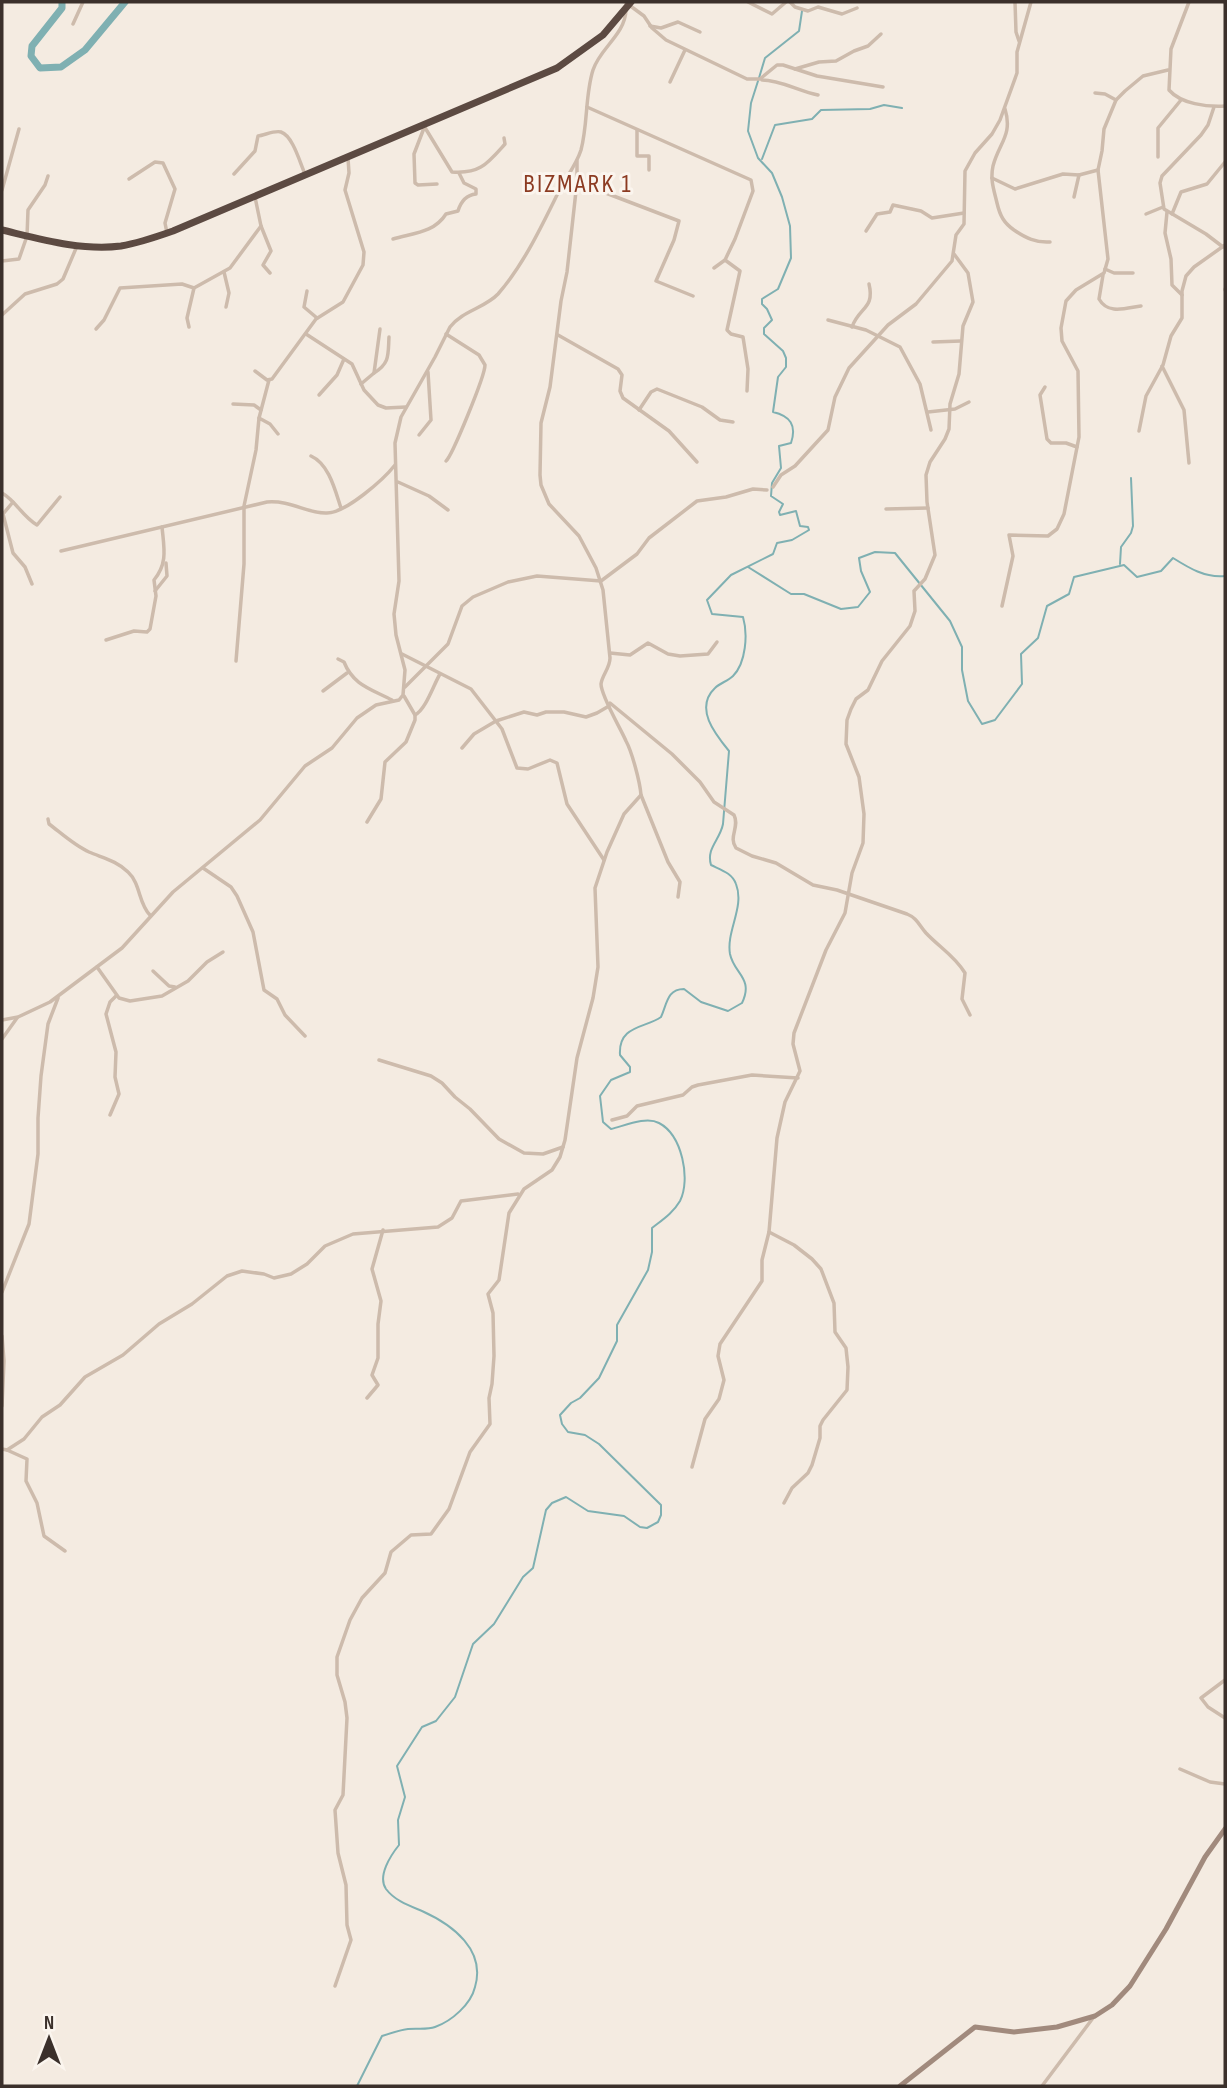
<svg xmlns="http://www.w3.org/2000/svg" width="1227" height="2088" viewBox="0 0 1227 2088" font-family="'Sofia Sans Condensed',sans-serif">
  <rect width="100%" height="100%" fill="#f4ebe1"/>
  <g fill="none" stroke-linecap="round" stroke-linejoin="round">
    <!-- stream -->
    <g stroke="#7fb0b2" stroke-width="2">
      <path d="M 759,78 L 765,58 L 799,31 L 802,11"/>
      <path d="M 762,159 L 775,125 L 812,119 L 821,110 L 870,109 L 884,105 L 902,108"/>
      <path d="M 1120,564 L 1121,547 L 1131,533 L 1133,526 L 1131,478"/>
      <path d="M 748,567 L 791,594 L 804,594 L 841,609 L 858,607 L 870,592 L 861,571 L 859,558 L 875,552 L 895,553 L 950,621 L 962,647 L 962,670 L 968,701 L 982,724 L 995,720 L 1022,684 L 1021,654 L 1038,638 L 1047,606 L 1069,594 L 1074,577 L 1124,565 L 1137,577 L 1161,571 L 1173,558 C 1189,568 1205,578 1225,576"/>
      <path d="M 357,2086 L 382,2036 C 391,2033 400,2030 408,2029 C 417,2028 427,2030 435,2027 C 452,2021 471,2004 475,1987 C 486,1950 453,1925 422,1911 C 410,1906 395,1901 386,1889 C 377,1876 391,1855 399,1845 L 398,1820 L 405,1797 L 397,1766 L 422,1727 L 436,1721 L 455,1697 L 473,1644 L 494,1624 L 523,1577 L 533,1568 L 546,1510 L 552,1503 L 566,1497 L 588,1511 L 624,1516 L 640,1527 L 647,1528 L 658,1522 L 661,1515 L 661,1505 L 599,1444 L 585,1435 L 568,1432 L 562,1424 L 560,1415 L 571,1403 L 580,1398 L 599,1378 L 617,1341 L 617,1325 L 648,1270 L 652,1252 L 652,1228 C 662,1220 673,1213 680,1201 C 691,1179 682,1135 659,1123 C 646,1116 624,1126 611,1129 L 603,1122 L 600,1096 L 611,1080 L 630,1072 L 630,1067 L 620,1055 C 618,1025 646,1028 661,1017 C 667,1004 667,989 684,989 L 701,1002 L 728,1011 L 742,1003 C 754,978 734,974 730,954 C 726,931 745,907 736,884 C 732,873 721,870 711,865 C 706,848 720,840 723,824 L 729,751 C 715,734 694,708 715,688 C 720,683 728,681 733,676 C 746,663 748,634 743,617 L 712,614 L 707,600 L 731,575 L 773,554 L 777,543 L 792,540 L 809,530 L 808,527 L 800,526 L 796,511 L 780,515 L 779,512 L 783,504 L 771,496 L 772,483 L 781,468 L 779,446 L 791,443 C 797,425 790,416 773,412 L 778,377 L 786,367 L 786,358 L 783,351 L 764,334 L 764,328 L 772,320 L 767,309 L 762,304 L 762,299 L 778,289 L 791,258 L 790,226 L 782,197 L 772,173 L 758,158 L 748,131 L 751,103 L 758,81"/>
    </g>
    <!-- river -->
    <path stroke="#7fb0b2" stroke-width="7" d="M 62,2 L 62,8 L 32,46 L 31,56 L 40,68 L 61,67 L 85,50 L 125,2"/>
    <!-- street -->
    <g stroke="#cdbbac" stroke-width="3.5">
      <path d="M 625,2 L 644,16 L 652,28 L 666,40 L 747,79 L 760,79 L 777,65 L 783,65 L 817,76 L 883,87"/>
      <path d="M 748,2 L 772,14 L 786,2"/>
      <path d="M 790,2 L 795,7 L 808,11 L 818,7 L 842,14 L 857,8"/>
      <path d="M 1015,2 L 1016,32 L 1019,41"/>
      <path d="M 1189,2 L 1171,49 L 1169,90 C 1181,104 1207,107 1225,106"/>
      <path d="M 1224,2 L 1225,3"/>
      <path d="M 73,24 L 83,2"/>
      <path d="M 650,26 L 661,28 L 678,22 L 700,32"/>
      <path d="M 795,69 L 819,62 L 836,61 L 854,51 L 868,46 L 881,34"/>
      <path d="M 762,80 C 780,80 799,91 818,95"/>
      <path d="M 670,82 L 685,50"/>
      <path d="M 1095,93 L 1105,94 L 1116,100"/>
      <path d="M 587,107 L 751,180 L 753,191 L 735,239 L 725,260 L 714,268"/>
      <path d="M 1214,107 L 1208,125 L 1201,135 L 1162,176 L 1160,183 L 1164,209 L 1206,234 L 1223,247"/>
      <path d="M 1005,109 C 1013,135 999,143 993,166 C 990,180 994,190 997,203 C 1000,216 1004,223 1014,230 C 1026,238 1036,243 1050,242"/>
      <path d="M 424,126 L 452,172 C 480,174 487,164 505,144 L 504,138"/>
      <path d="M 424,128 L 414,154 L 415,183 L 418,185 L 437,184"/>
      <path d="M 637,130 L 637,156 L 649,156 L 649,170"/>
      <path d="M 1158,157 L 1158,128 L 1181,100"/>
      <path d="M 234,174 L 255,151 L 258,136 C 265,135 275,130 281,132 C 293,136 300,163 305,174"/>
      <path d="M 992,178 L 1015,189 L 1063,174 L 1079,175 L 1098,170"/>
      <path d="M 129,179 L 155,162 L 163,163 L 175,189 L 165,223 L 167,233"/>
      <path d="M 577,182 L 679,221 L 674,240 L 656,281 L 693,296"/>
      <path d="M 2,190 L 19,129"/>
      <path d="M 1074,197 L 1079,175"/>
      <path d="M 1167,212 L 1165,233 L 1171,259 L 1172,285 L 1182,295"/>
      <path d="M 1146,214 L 1163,207"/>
      <path d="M 1172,214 L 1181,192 L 1207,184 L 1225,162"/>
      <path d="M 261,226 L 271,251 L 263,265 L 270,273"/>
      <path d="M 866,231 L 877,214 L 890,212 L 893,205 L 921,211 L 932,218 L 964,213"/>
      <path d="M 393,239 C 413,233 434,233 446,214 L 458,211 C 461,201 466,195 476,194 L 476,189 L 464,183 L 459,173"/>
      <path d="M 725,260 L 740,271 L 727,330 L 731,334 L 743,337 L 748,369 L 747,391"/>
      <path d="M 2,261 L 19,259 L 27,236 L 28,210 L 45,185 L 48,176"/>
      <path d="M 1105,269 L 1114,273 L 1133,273"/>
      <path d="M 224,272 L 229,293 L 226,307"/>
      <path d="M 1103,275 L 1099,299 C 1108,315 1126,308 1141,306"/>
      <path d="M 1225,290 L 1225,289"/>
      <path d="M 307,291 L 304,307 L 317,318"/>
      <path d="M 2,315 L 25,294 L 57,284 L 63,279 L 77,246"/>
      <path d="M 828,320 L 866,330 L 900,347 L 920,384 L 931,430"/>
      <path d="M 189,327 L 187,318 L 194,288 L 230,268 L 261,226 L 255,197"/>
      <path d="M 852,327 C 859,307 875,309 869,284"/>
      <path d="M 96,329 L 104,320 L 120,288 L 182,284 L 194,288"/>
      <path d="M 306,334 L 352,364 L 364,390 L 378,405 L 386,408 L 406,407"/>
      <path d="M 446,334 L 479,355 L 485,365 C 485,376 452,456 446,461"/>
      <path d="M 558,335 L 618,369 L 622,375 L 620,391 L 623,398 L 669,431 L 697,462"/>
      <path d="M 933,342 L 961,341"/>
      <path d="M 1162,366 L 1184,410 L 1189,463"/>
      <path d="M 255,371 L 267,380 L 272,379 L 316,319 L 343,302 L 363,265 L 364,252 L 345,190 L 349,173 L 348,158"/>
      <path d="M 374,373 C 390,363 388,355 389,337"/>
      <path d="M 361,384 L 374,373 L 380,329"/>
      <path d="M 1045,387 L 1040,395 L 1047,439 L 1051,443 L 1066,443 L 1077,447"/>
      <path d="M 319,395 L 337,375 L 344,359"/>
      <path d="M 233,404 L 254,405 L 261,410"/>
      <path d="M 639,410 L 651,392 L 657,389 L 702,407 L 720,420 L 733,422"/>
      <path d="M 928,412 L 955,409 L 969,402"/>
      <path d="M 259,418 L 269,380"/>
      <path d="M 1139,431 L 1146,396 L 1163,365 L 1171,336 L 1182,318 L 1182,291 L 1186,276 L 1194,267 L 1225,245"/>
      <path d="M 419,435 L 431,420 L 428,372"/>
      <path d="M 311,456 C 329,464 335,490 341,508"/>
      <path d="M 398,482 L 429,496 L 448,510"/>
      <path d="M 773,487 L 781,475 L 795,466 L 828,430 L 835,397 L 849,368 L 888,325 L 916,304 L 952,261 L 956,235 L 964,224 L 965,171 L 975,153 L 992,134 L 1000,120 L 1017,73 L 1017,52 L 1031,2"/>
      <path d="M 2,493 C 16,501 22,516 37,525 L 60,497"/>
      <path d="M 13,502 L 3,514 L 13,553 L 25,567 L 32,584"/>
      <path d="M 886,509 L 928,508"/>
      <path d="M 61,551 L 267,502 C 291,500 308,514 327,513 C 346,513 384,479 395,465"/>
      <path d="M 155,591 L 167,576 L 166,563"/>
      <path d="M 1002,606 L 1013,556 L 1009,535 L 1048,536 L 1057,529 L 1064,514 L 1079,437 L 1078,371 L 1062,341 L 1061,328 L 1066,301 L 1076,290 L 1104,273 L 1108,259 L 1098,170 L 1102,151 L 1104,129 L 1116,100 L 1125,91 L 1143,76 L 1168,70"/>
      <path d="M 106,640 L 134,631 L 147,632 L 150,629 L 156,596 L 154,580 C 168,563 164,548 162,527"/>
      <path d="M 610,653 L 630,655 L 648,643 L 668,654 L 680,656 L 708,654 L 717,642"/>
      <path d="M 402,654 L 471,689 L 502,729 L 517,768 L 528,769 L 550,760 L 557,763 L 567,804 L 604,860"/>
      <path d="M 338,659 L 344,662 C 353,685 371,689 392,700"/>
      <path d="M 236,661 L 244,564 L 244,506 L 256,450 L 259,418 L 270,424 L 278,434"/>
      <path d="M 405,687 L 448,644 L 462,606 L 473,597 L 508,582 L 537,576 L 601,581 L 637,554 L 649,538 L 697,501 L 726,497 L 753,489 L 767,490"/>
      <path d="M 323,691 L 347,673"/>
      <path d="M 610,703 L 672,754 L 700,782 L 714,802 L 734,815 C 740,827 728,837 736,848 L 752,856 L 776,863 L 813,885 L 837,890 L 907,914 C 917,918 919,925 926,933 C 939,947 955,956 965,973 L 962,999 L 970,1015"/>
      <path d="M 415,715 C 426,709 433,686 440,674"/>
      <path d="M 462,748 L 474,734 L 496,721 L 524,712 L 537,715 L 546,712 L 564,712 L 586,717 L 597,713 L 609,706"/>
      <path d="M 641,795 L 668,862 L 680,882 L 678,897"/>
      <path d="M 48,819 L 49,824 C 61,833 75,846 89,852 C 103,858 117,861 128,872 C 141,884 138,903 150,915"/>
      <path d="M 367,822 L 381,799 L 385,762 L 406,742 L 415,720 L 415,715 L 404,696"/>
      <path d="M 203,868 L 231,887 L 237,896 L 253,932 L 264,990 L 277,999 L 285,1015 L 305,1036"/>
      <path d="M 97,967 L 119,998 L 130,1001 L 162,996 L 188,981 L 207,962 L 223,952"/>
      <path d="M 153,971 L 169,986 L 175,987"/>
      <path d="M 2,1020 L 18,1017 L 50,1002 L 122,948 L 173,892 L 260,820 L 305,766 L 332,748 L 357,718 L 376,705 L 399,700 L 403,695 L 405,670 L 396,635 L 394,614 L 399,581 L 395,443 L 401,417 L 435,357 L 450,327 C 462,311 485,308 498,294 C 525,263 543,223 561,187 C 568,175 577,163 581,150 C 588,124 585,95 593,70 C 600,48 625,35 626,10"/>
      <path d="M 2,1039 L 17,1018"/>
      <path d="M 379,1060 L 431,1076 L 442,1083 L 455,1097 L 470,1109 L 499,1139 L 524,1153 L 543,1154 L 563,1147"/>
      <path d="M 110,1115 L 119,1094 L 115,1077 L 116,1052 L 106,1014 L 110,1002 L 116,996"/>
      <path d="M 612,1120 L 627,1116 L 637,1106 L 683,1095 L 692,1087 L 698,1085 L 752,1075 L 798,1078"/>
      <path d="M 769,1232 L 794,1245 L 812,1259 L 821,1269 L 834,1303 L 835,1332 L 846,1348 L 848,1367 L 847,1390 L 823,1420 L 820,1426 L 820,1438 L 812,1465 L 808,1473 L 792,1488 L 784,1503"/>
      <path d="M 2,1292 L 29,1224 L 38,1154 L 38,1118 L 41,1076 L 48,1024 L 58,998"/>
      <path d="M 2,1336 L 4,1361 L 2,1406"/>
      <path d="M 367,1398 L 378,1385 L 372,1375 L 378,1358 L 378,1324 L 381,1301 L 372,1269 L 383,1230"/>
      <path d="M 2,1449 L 7,1450 L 24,1439 L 42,1417 L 60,1405 L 85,1377 L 123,1355 L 159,1324 L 192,1304 L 227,1276 L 242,1271 L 264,1274 L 274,1278 L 291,1274 L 307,1264 L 325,1246 L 353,1234 L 438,1227 L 452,1218 L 461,1201 L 518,1194"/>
      <path d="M 7,1450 L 27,1459 L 26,1481 L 37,1503 L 44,1536 L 65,1551"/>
      <path d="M 692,1467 L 705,1419 L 719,1399 L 724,1380 L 718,1356 L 720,1344 L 762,1281 L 762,1260 L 769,1232 L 777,1138 L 785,1102 L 800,1071 L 793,1044 L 794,1033 L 826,950 L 845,913 L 852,873 L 863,843 L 864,814 L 859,777 L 846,744 L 847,720 L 851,709 L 856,699 L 868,690 L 882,661 L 910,626 L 915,611 L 914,591 L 925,579 L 935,555 L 927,502 L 926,475 L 930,462 L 945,439 L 949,429 L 950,404 L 959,374 L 963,326 L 973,302 L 968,273 L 954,254"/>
      <path d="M 1225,1680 L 1201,1698 L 1208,1707 L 1225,1718"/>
      <path d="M 1180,1769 L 1210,1782 L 1225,1784"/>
      <path d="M 335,1986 L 351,1940 L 347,1925 L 346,1885 L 338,1853 L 335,1810 L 343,1795 L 347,1718 L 345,1702 L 337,1675 L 337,1657 L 350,1620 L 362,1598 L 385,1573 L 391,1552 L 411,1535 L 431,1534 L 449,1509 L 470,1452 L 490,1424 L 489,1398 L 492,1384 L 494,1356 L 493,1313 L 488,1294 L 499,1280 L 509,1213 L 524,1189 L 552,1170 L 560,1157 L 565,1140 L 577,1058 L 593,998 L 598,967 L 595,888 L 607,852 L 624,814 L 641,795 C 640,782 632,752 626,741 C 621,729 601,696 601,684 C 602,675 610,668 610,658 L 603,590 L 596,568 L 579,536 L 549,504 L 541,485 L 540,475 L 541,423 L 550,387 L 561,301 L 567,272 L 577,182 L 577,161"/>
      <path d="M 1042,2086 L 1093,2018"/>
    </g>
    <!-- secondary -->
    <path stroke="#a18a7d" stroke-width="5" d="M 900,2086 L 975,2027 L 1014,2032 L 1057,2027 L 1095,2016 L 1112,2005 L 1130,1986 L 1166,1929 L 1205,1857 L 1225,1829"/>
    <!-- highway -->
    <path stroke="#5c4a42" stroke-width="7" d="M 2,230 C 40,239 81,251 121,246 C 139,243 156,237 173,231 L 557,68 L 603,35 L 631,2"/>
  </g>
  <g text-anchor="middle" stroke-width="6" stroke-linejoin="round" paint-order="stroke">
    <!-- quarter labels -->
    <g font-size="26" letter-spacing="2" fill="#8c3b22" stroke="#fbf5ee">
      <text x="578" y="192">BIZMARK 1</text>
    </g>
  </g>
  <!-- border -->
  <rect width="1227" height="2088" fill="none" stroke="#3b302b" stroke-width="7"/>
  <!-- north arrow -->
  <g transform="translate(49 2039)" stroke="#fbf5ee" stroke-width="5" paint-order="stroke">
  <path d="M0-5L12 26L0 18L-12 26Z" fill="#3b302b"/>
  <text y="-10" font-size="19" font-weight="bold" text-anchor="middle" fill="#3b302b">N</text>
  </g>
</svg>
